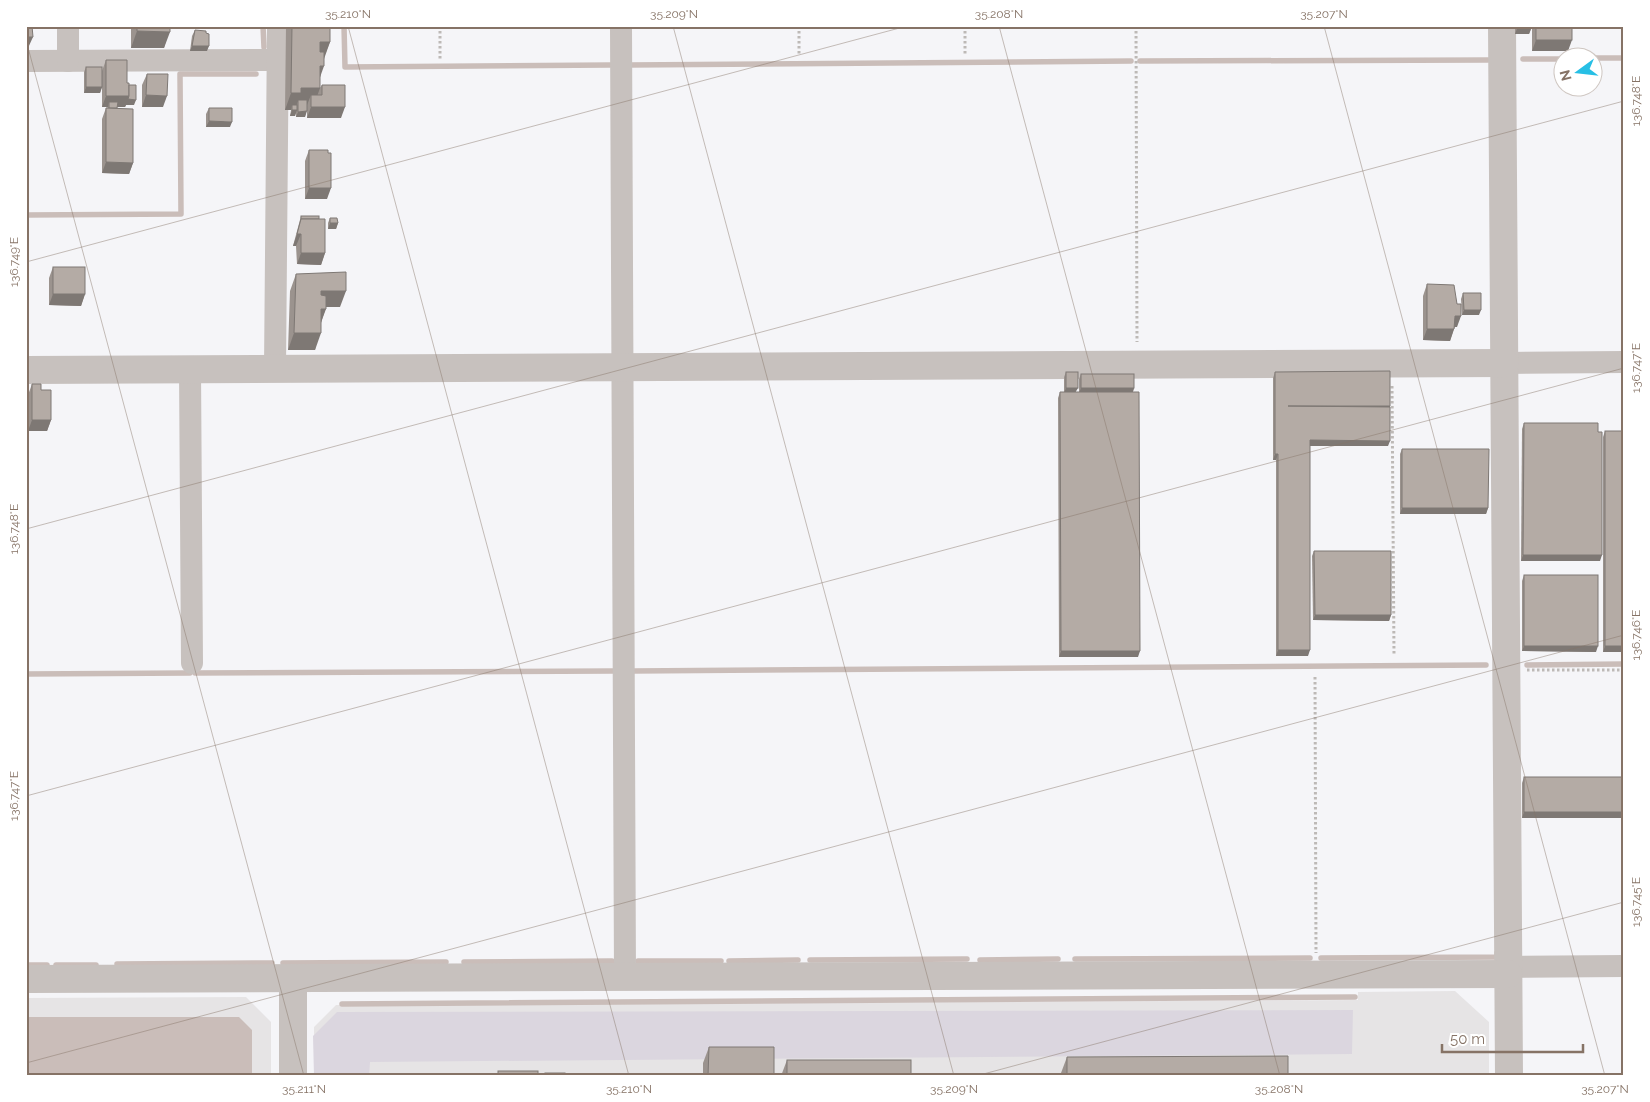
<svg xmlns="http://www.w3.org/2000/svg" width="1650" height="1102" viewBox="0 0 1650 1102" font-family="Raleway,sans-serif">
  <rect width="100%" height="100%" fill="#f5f5f8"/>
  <!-- built -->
  <g fill="#e6e4e5">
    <path d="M 1455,991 L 1489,1022 L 1489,1076 L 314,1076 L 314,1027 L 336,1005 L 1358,1000 L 1358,992 Z"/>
    <path d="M 246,997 L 271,1022 L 271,1076 L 26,1076 L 26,998 Z"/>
  </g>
  <!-- green -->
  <path fill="#dbd6df" d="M 1353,1010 L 1352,1054 L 370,1062 L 369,1076 L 314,1076 L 313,1036 L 337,1012 Z"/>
  <!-- water -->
  <path fill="#cabdb9" d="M 26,1017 L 239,1017 L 252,1030 L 252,1076 L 26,1076 Z"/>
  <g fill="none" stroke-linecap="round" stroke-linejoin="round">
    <!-- stream -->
    <g stroke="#cabdb9" stroke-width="5.5">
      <path d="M 263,26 L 264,47"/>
      <path d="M 344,26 L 345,67 L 610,65"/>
      <path d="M 1592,58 L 1624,58"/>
      <path d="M 1523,59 L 1562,59"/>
      <path d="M 1140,61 L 1488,60"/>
      <path d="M 629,65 L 1131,61"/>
      <path d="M 27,215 L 181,214 L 180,74 L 256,74"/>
      <path d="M 1527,665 L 1624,664"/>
      <path d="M 633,671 L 1486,665"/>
      <path d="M 195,673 L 613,671"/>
      <path d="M 26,674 L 190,673"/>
      <path d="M 1321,958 L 1497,957 L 1497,953"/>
      <path d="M 1075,959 L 1310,958"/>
      <path d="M 810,960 L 967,959"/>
      <path d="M 980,960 L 1058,959"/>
      <path d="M 638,961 L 721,961"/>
      <path d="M 729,961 L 798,960"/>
      <path d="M 464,962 L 612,961"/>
      <path d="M 283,963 L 446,962"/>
      <path d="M 117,964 L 272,963"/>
      <path d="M 26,965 L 47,965"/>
      <path d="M 56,965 L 96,965"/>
      <path d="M 342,1004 L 1355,997"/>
    </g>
    <!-- path -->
    <g stroke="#bdb9b6" stroke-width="3" stroke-dasharray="2.5 2.5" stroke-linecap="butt">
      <path d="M 440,26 L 440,59"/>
      <path d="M 799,26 L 799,56"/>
      <path d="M 965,26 L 965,55"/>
      <path d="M 1136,26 L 1137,342"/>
      <path d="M 1392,386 L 1394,655"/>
      <path d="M 1527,670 L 1624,670"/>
      <path d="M 1315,677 L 1316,953"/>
    </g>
    <!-- minor -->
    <g stroke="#c7c1be" stroke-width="22">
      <path d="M 621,26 L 625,977"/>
      <path d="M 26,61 L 277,60"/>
      <path d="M 68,61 L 68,26"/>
      <path d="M 1505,363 L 1624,362"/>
      <path d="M 190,369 L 192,663"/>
      <path d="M 275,369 L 278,26"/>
      <path d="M 1509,967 L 1624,966"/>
    </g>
    <!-- tertiary -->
    <g stroke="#c7c1be" stroke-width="28">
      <path d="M 1502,26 L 1509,1076"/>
      <path d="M 26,370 L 1505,363"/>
      <path d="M 293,978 L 293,1076"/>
      <path d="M 26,979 L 1508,974"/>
    </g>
  </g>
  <!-- wall -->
  <g fill="#9b938e">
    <path d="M 131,26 L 170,26 L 164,48 L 131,48 Z"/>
    <path d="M 286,26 L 330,26 L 330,42 L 324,57 L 320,77 L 320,88 L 322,85 L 341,118 L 307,118 L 307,105 L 305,117 L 296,117 L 296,112 L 295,116 L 290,116 L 291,110 L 285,110 Z"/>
    <path d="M 1515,26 L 1572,26 L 1568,51 L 1532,51 L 1532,27 L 1529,34 L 1515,34 Z"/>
    <path d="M 195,30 L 207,51 L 190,51 L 192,36 Z"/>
    <path d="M 106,60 L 127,83 L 134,105 L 126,105 L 125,107 L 117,107 L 133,163 L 129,174 L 102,173 L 102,119 L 106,108 L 108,107 L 102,107 L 102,71 Z"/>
    <path d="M 86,67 L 102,87 L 100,93 L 84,93 L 84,72 Z"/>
    <path d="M 147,74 L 163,107 L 142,107 L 142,85 Z"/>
    <path d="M 209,108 L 230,127 L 206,127 L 206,114 Z"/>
    <path d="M 309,150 L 327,199 L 305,199 L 305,161 Z"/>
    <path d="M 301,216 L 319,219 L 325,253 L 321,265 L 297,264 L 296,246 L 293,246 Z"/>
    <path d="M 330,218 L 338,223 L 336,229 L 328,229 L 328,223 Z"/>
    <path d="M 53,267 L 85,294 L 81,306 L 49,305 L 49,278 Z"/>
    <path d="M 296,274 L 340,307 L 326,307 L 321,323 L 315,350 L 288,350 L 290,291 Z"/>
    <path d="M 1427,284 L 1457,327 L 1455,327 L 1454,329 L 1450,341 L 1423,340 L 1423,296 Z"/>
    <path d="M 1463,293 L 1479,315 L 1462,315 L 1461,299 Z"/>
    <path d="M 1066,372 L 1076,392 L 1079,392 L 1079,379 L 1081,374 L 1134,388 L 1133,392 L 1138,657 L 1059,657 L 1058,398 L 1060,392 L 1064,392 L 1064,377 Z"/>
    <path d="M 1275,372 L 1390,406 L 1388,446 L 1310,446 L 1308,656 L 1276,656 L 1276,460 L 1273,460 L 1273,378 Z"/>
    <path d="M 32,384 L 41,390 L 51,420 L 47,431 L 28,431 L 28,395 Z"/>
    <path d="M 1524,423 L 1600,561 L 1521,561 L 1522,429 Z"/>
    <path d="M 1605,431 L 1624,652 L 1603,652 L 1603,437 Z"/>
    <path d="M 1402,449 L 1488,508 L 1486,514 L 1400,514 L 1400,454 Z"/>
    <path d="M 1314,551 L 1391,615 L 1389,621 L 1313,620 L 1312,556 Z"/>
    <path d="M 1524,575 L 1596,652 L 1522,651 L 1522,581 Z"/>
    <path d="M 1524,777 L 1624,777 L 1522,818 L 1522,783 Z"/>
    <path d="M 709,1047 L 774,1076 L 703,1076 L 703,1063 Z"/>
    <path d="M 1067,1057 L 1288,1076 L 1061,1076 L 1061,1073 Z"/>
    <path d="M 787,1060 L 911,1076 L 781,1076 Z"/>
  </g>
  <!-- shaded-wall -->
  <g fill="#7e7874">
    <path d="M 1518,26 L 1532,26 L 1529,34 L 1515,34 Z"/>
    <path d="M 137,31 L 170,32 L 164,48 L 131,48 Z"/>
    <path d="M 26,37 L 33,37 L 28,48 L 26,48 Z"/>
    <path d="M 1536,40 L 1572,40 L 1568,51 L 1532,51 Z"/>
    <path d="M 320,42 L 330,42 L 324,59 L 314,58 Z"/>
    <path d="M 192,46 L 209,46 L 207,51 L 190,51 Z"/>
    <path d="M 320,66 L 324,66 L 318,83 Z"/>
    <path d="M 86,87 L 102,87 L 100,93 L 84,93 Z"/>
    <path d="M 301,88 L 320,88 L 314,105 L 311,95 L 307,105 L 298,105 L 298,101 L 295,110 L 292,105 L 291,110 L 285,110 L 291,93 Z"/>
    <path d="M 146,95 L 167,96 L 163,107 L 142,107 Z"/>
    <path d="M 106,96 L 129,96 L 136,100 L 134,105 L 126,105 L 125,107 L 109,107 L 109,102 L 108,107 L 102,107 Z"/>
    <path d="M 311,107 L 345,107 L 341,118 L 307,118 Z"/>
    <path d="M 292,110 L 297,110 L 295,116 L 290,116 Z"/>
    <path d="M 307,111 L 305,117 L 296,117 L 298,112 Z"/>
    <path d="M 209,121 L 232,122 L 230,127 L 206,127 Z"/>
    <path d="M 106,162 L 133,163 L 129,174 L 102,173 Z"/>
    <path d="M 309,188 L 331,188 L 327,199 L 305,199 Z"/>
    <path d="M 330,223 L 338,223 L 336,229 L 328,229 Z"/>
    <path d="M 297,234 L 301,234 L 296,246 L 293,246 Z"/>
    <path d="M 301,253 L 325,253 L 321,265 L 297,264 Z"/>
    <path d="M 321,291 L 346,291 L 340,307 L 315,307 Z"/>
    <path d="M 53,294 L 85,294 L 81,306 L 49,305 Z"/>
    <path d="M 321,309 L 326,309 L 320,325 Z"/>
    <path d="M 1464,310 L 1481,310 L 1479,315 L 1462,315 Z"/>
    <path d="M 1455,316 L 1461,316 L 1457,327 L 1451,327 Z"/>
    <path d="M 1427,329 L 1454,329 L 1450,341 L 1423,340 Z"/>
    <path d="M 294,333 L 321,333 L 315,350 L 288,350 Z"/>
    <path d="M 1066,388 L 1078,388 L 1075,393 L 1064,393 Z"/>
    <path d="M 1081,388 L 1134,388 L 1132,394 L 1079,393 Z"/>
    <path d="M 1288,406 L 1390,406 L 1388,411 Z"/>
    <path d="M 32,420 L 51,420 L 47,431 L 28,431 Z"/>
    <path d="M 1310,440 L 1390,441 L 1388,446 L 1308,446 Z"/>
    <path d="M 1275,454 L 1278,454 L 1276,460 L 1273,460 Z"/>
    <path d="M 1402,508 L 1488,508 L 1486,514 L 1400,514 Z"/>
    <path d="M 1523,555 L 1602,555 L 1600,561 L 1521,561 Z"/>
    <path d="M 1315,615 L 1391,615 L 1389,621 L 1313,620 Z"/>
    <path d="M 1524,646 L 1598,646 L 1596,652 L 1522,651 Z"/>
    <path d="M 1605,646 L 1624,646 L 1624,652 L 1603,652 Z"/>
    <path d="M 1278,650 L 1310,650 L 1308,656 L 1276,656 Z"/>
    <path d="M 1061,651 L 1140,651 L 1138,657 L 1059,657 Z"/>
    <path d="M 1524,812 L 1624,812 L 1624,818 L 1522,818 Z"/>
  </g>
  <!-- building -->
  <g fill="#b4aba5" stroke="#7e7874">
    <path d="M 26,26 L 32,26 L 33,37 L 26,37 Z"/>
    <path d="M 137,26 L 170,26 L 170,32 L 137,31 Z"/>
    <path d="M 292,26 L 330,26 L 330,42 L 320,42 L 320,52 L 324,52 L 324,66 L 320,66 L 320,88 L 301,88 L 301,93 L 291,93 Z"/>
    <rect x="1536" y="26" width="36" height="14"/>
    <path d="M 195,30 L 206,31 L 206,33 L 209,34 L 209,46 L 192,46 Z"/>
    <path d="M 106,60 L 127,60 L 127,83 L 129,83 L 129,96 L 106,96 Z"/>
    <rect x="86" y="67" width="16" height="20"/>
    <path d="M 147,74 L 168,74 L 167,96 L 146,95 Z"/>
    <path d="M 129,85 L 136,85 L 136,100 L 128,99 L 129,96 Z"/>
    <path d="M 322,85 L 345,85 L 345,107 L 311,107 L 311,95 L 322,95 Z"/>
    <path d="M 298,100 L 307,100 L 307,111 L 298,112 Z"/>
    <path d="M 109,102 L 118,102 L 117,108 L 109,108 Z"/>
    <rect x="292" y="105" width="5" height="5"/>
    <path d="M 106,108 L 133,109 L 133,163 L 106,162 Z"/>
    <path d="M 209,108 L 232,108 L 232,122 L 209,121 Z"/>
    <path d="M 309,150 L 328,150 L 328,153 L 331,153 L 331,188 L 309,188 Z"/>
    <rect x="301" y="216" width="18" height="3"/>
    <path d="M 330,218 L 337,218 L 338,223 L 330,223 Z"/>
    <path d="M 301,219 L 325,219 L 325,253 L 301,253 L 301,234 L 297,234 Z"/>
    <rect x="53" y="267" width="32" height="27"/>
    <path d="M 346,272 L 346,291 L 321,291 L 321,295 L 326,296 L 326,309 L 321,309 L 321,333 L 294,333 L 296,274 Z"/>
    <path d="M 1427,284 L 1454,285 L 1457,304 L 1461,304 L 1461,316 L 1455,316 L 1454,329 L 1427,329 Z"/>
    <path d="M 1463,293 L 1481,293 L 1481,310 L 1464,310 Z"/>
    <path d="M 1390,371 L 1390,406 L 1288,406 L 1390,407 L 1390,441 L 1310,440 L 1310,650 L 1278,650 L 1278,454 L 1275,454 L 1275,372 Z"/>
    <rect x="1066" y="372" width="12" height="16"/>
    <rect x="1081" y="374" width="53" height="14"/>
    <path d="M 32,384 L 41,384 L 41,390 L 51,390 L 51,420 L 32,420 Z"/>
    <path d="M 1060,392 L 1139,392 L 1140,651 L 1061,651 Z"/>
    <path d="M 1524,423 L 1598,423 L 1598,432 L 1602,432 L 1602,555 L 1523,555 Z"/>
    <rect x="1605" y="431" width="19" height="215"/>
    <path d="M 1402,449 L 1489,449 L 1488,508 L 1402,508 Z"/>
    <path d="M 1314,551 L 1391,551 L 1391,615 L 1315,615 Z"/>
    <rect x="1524" y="575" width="74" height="71"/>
    <rect x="1524" y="777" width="100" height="35"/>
    <path d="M 709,1047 L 774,1047 L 774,1076 L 708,1076 Z"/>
    <path d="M 1288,1056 L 1288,1076 L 1067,1076 L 1067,1057 Z"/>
    <rect x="787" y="1060" width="124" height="16"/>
    <rect x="498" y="1071" width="40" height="5"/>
    <rect x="545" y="1073" width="20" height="3"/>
  </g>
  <!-- ticks -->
  <path fill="none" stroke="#867366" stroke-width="1" stroke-opacity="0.45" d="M 348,26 L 629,1076M 673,26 L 954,1076M 999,26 L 1280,1076M 1324,26 L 1605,1076M 26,40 L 304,1076M 26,262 L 907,26M 26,529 L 1624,101M 26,796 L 1624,368M 26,1063 L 1624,635M 976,1076 L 1624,902"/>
  <!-- border -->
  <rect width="1650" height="1102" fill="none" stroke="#ffffff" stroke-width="55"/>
  <!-- north arrow -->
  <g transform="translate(1578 72) rotate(255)"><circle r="24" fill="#ffffff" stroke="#cfc7c2"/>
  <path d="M0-4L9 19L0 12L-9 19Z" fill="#27bfe5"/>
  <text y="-8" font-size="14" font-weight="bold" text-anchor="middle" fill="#867366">N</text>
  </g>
  <!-- scale -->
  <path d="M1442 1044v8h141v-8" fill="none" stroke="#867366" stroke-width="2.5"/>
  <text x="1450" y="1044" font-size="15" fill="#867366" stroke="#ffffff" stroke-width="4" paint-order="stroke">50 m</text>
  <rect x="28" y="28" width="1594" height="1046" fill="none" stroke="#867366" stroke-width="2"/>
  <g font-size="12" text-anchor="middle" fill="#867366">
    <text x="348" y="18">35.210°N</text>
    <text x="674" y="18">35.209°N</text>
    <text x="999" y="18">35.208°N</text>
    <text x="1324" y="18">35.207°N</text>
    <text transform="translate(1636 101) rotate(-90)" y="4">136.748°E</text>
    <text transform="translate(14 262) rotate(-90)" y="4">136.749°E</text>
    <text transform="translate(1636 368) rotate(-90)" y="4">136.747°E</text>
    <text transform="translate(14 529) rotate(-90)" y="4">136.748°E</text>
    <text transform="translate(1636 635) rotate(-90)" y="4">136.746°E</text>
    <text transform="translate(14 796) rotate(-90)" y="4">136.747°E</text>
    <text transform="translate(1636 902) rotate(-90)" y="4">136.745°E</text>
    <text x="304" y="1093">35.211°N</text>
    <text x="629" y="1093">35.210°N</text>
    <text x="954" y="1093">35.209°N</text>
    <text x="1279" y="1093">35.208°N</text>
    <text x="1605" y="1093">35.207°N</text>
  </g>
</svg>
